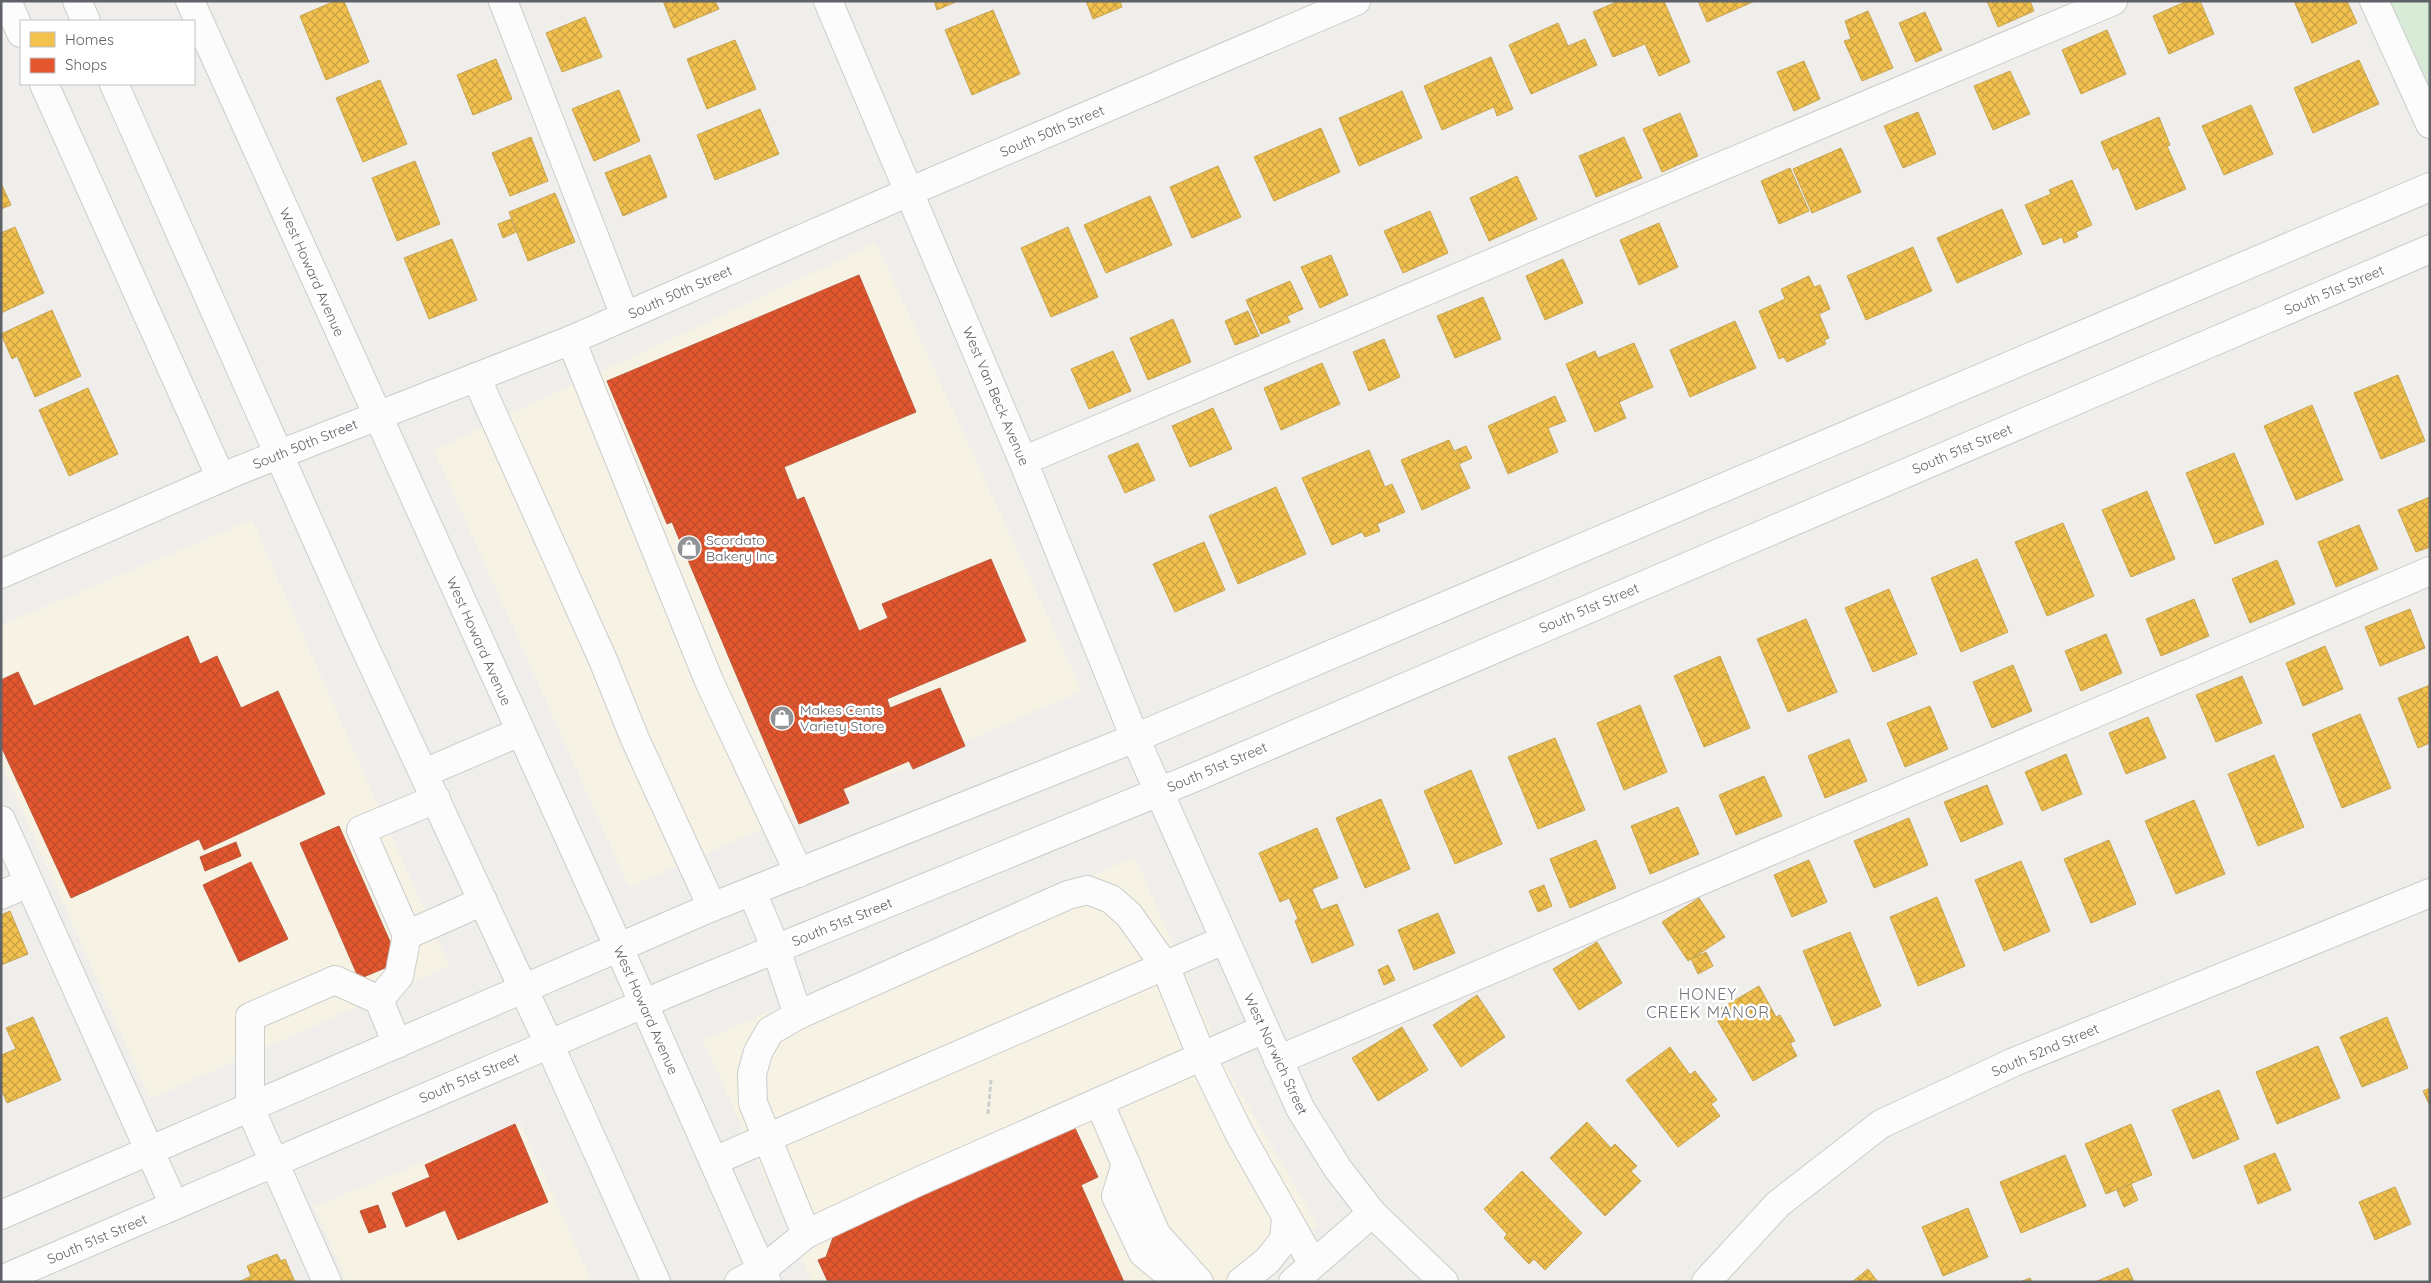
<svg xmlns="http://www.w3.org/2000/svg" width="2431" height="1283" viewBox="0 0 2431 1283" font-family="Quicksand,sans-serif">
  <defs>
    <pattern id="homes-cross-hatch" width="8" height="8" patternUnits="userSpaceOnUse" patternTransform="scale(1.25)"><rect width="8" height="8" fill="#f2c14e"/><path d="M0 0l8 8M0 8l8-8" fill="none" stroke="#c7a045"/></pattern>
    <pattern id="shops-cross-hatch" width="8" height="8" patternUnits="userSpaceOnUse" patternTransform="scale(1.25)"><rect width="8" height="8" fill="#e4572e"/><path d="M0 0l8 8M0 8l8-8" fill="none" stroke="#bc4c2b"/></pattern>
  </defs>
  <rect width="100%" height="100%" fill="#efeeea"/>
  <!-- commercial -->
  <g fill="#f7f3e4">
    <path d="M 876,243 L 1082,691 L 629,887 L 434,450 Z"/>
    <path d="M 252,520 L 449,966 L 150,1099 L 1,762 L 1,625 Z"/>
    <path d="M 1135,857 L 1229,1073 L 1318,1225 L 1257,1282 L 812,1282 L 703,1040 Z"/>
    <path d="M 520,1122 L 592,1282 L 347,1282 L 314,1207 Z"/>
  </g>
  <!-- grass -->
  <path fill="#d8ebd6" d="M 2390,1 L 2430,1 L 2430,90 Z"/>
  <!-- homes -->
  <g fill="url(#homes-cross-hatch)" stroke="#c6a556">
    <path d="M 335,1 L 344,1 L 369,62 L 326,80 L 300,16 Z"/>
    <path d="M 663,1 L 715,1 L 719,9 L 674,28 Z"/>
    <path d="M 934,1 L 958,1 L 937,10 Z"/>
    <path d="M 1086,1 L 1120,1 L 1122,7 L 1093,19 Z"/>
    <path d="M 1619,1 L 1664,1 L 1690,62 L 1659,76 L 1645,44 L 1613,57 L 1593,12 Z"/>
    <path d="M 1698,1 L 1755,1 L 1707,22 Z"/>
    <path d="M 1987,1 L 2030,1 L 2034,11 L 1998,27 Z"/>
    <path d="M 2187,1 L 2200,1 L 2214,34 L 2169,54 L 2153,16 Z"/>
    <path d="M 2294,1 L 2347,1 L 2357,23 L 2312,43 Z"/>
    <path d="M 993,10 L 1020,74 L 972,95 L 945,30 Z"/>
    <path d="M 1868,11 L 1893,68 L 1862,81 L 1844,41 L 1851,39 L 1845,21 Z"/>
    <path d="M 1925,12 L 1942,50 L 1916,62 L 1899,23 Z"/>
    <path d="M 585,17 L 602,57 L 562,72 L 546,33 Z"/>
    <path d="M 1558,23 L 1568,46 L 1585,39 L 1597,65 L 1531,94 L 1509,45 Z"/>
    <path d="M 2107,30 L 2126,74 L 2081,94 L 2062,50 Z"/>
    <path d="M 735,40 L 756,89 L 707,109 L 687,59 Z"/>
    <path d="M 1491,57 L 1513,109 L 1497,116 L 1494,107 L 1442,130 L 1424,86 Z"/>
    <path d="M 496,59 L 512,99 L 473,115 L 457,75 Z"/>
    <path d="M 2359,60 L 2379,104 L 2313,133 L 2294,88 Z"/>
    <path d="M 1804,61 L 1820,99 L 1794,111 L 1777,72 Z"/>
    <path d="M 2010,71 L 2030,114 L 1993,130 L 1974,86 Z"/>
    <path d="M 380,80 L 407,144 L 363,162 L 336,98 Z"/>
    <path d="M 619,90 L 640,141 L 594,161 L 572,109 Z"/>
    <path d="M 1402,91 L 1422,138 L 1359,166 L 1339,118 Z"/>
    <path d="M 2251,105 L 2273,154 L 2224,175 L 2202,126 Z"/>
    <path d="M 760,109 L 779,154 L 715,180 L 697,135 Z"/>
    <path d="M 1918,112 L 1936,154 L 1903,168 L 1884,126 Z"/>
    <path d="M 1680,113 L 1698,156 L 1662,172 L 1643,129 Z"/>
    <path d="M 2159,117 L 2170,145 L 2167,146 L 2186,189 L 2136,210 L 2118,167 L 2113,170 L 2101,142 Z"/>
    <path d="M 1321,128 L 1340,172 L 1274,201 L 1254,157 Z"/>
    <path d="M 531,137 L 548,181 L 510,196 L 492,153 Z"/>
    <path d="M 1624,137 L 1642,178 L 1596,197 L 1579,156 Z"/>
    <path d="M 1841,148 L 1861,192 L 1812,213 L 1793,169 Z"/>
    <path d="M 650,155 L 667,197 L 623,216 L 605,173 Z"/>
    <path d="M 415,161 L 440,224 L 397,241 L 372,178 Z"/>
    <path d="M 1218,166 L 1241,217 L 1192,238 L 1170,187 Z"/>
    <path d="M 1790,168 L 1809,211 L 1779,224 L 1761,181 Z"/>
    <path d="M 1517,176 L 1537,219 L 1489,241 L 1470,198 Z"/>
    <path d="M 2072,180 L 2092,225 L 2076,232 L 2078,237 L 2064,243 L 2062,237 L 2043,245 L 2025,205 L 2051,194 L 2049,190 Z"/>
    <path d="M 1,183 L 11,205 L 1,209 Z"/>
    <path d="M 555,193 L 575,242 L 528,261 L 509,212 Z"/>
    <path d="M 1150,196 L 1172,245 L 1106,273 L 1084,225 Z"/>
    <path d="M 2002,209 L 2022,254 L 1957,283 L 1937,238 Z"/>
    <path d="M 1430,211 L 1448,253 L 1403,273 L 1384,231 Z"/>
    <path d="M 511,219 L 516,232 L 503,238 L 498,224 Z"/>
    <path d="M 1659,223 L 1678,267 L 1639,285 L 1620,240 Z"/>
    <path d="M 15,227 L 44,293 L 1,313 L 1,233 Z"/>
    <path d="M 1068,227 L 1098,297 L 1051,317 L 1021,248 Z"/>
    <path d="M 452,239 L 477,300 L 429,319 L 404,258 Z"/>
    <path d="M 1913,247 L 1932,291 L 1866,320 L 1847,276 Z"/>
    <path d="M 1331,255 L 1348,295 L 1320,308 L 1301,267 Z"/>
    <path d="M 1563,259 L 1583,303 L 1545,320 L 1526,276 Z"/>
    <path d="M 1809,276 L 1814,287 L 1820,285 L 1830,309 L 1819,314 L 1829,338 L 1824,340 L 1826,344 L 1787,362 L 1784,357 L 1779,359 L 1759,311 L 1785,299 L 1781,289 Z"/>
    <path d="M 1290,281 L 1303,309 L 1287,316 L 1290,322 L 1261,334 L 1246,300 Z"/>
    <path d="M 1483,297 L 1501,339 L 1455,358 L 1437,316 Z"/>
    <path d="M 52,310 L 81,376 L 35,397 L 17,356 L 12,359 L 1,334 Z"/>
    <path d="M 1248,311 L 1259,336 L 1235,345 L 1225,321 Z"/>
    <path d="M 1173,319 L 1191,362 L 1148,380 L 1130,338 Z"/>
    <path d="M 1735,321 L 1756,368 L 1690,397 L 1670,350 Z"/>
    <path d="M 1384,339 L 1400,377 L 1369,391 L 1353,352 Z"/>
    <path d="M 1634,343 L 1653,387 L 1619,402 L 1626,418 L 1595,432 L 1566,364 L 1595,351 L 1598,358 Z"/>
    <path d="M 1113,351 L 1131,391 L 1089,409 L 1071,369 Z"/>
    <path d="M 1322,363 L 1340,404 L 1281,430 L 1264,388 Z"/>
    <path d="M 2398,375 L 2425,441 L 2381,459 L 2354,393 Z"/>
    <path d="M 88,388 L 118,454 L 69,476 L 39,410 Z"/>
    <path d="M 1555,396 L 1566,421 L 1548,428 L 1558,452 L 1508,474 L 1488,426 Z"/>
    <path d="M 2312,405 L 2343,480 L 2296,500 L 2264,426 Z"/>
    <path d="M 1213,408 L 1232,449 L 1190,467 L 1172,426 Z"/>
    <path d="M 1449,440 L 1454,451 L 1466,446 L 1472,458 L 1459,464 L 1470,488 L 1422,510 L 1401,460 Z"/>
    <path d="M 1138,443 L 1155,480 L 1125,493 L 1108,456 Z"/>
    <path d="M 1369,450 L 1385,487 L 1392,484 L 1405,512 L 1377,524 L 1380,531 L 1365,537 L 1362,532 L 1332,545 L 1302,478 Z"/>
    <path d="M 2234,453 L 2264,524 L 2215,544 L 2186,473 Z"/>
    <path d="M 1276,487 L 1306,554 L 1238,584 L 1209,516 Z"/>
    <path d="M 2147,491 L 2175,559 L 2131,577 L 2102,510 Z"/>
    <path d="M 2430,497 L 2430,547 L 2416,552 L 2398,510 Z"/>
    <path d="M 2063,523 L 2094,596 L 2047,616 L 2015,542 Z"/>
    <path d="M 2359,525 L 2378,569 L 2336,587 L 2318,542 Z"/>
    <path d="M 1204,542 L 1225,590 L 1175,612 L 1153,564 Z"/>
    <path d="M 1977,559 L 2008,632 L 1961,652 L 1931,578 Z"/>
    <path d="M 2277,560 L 2295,604 L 2250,623 L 2232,579 Z"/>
    <path d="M 1889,589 L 1917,654 L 1873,672 L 1845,608 Z"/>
    <path d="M 2194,599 L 2209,636 L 2161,656 L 2146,619 Z"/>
    <path d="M 2410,609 L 2425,648 L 2380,666 L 2365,627 Z"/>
    <path d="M 1806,619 L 1837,692 L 1788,712 L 1757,639 Z"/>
    <path d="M 2106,634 L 2122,673 L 2081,691 L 2065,651 Z"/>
    <path d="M 2325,646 L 2343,689 L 2303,706 L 2286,663 Z"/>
    <path d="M 1720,656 L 1750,728 L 1704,747 L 1674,676 Z"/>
    <path d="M 2013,665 L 2032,711 L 1992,728 L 1973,682 Z"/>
    <path d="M 2242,676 L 2262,723 L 2216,742 L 2196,695 Z"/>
    <path d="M 2430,685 L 2430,743 L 2418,748 L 2398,698 Z"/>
    <path d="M 1640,705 L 1667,772 L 1624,790 L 1597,723 Z"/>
    <path d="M 1930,706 L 1948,749 L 1905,767 L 1887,723 Z"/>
    <path d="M 2360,714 L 2391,788 L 2342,808 L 2312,734 Z"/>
    <path d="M 2148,717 L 2166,758 L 2126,774 L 2109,733 Z"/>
    <path d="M 1555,738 L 1585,810 L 1538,829 L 1508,757 Z"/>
    <path d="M 1849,739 L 1867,781 L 1825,798 L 1808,756 Z"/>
    <path d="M 2066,754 L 2082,794 L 2042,811 L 2025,772 Z"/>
    <path d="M 2274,755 L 2304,827 L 2258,846 L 2228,774 Z"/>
    <path d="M 1471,770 L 1502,844 L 1455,864 L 1424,791 Z"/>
    <path d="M 1764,776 L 1782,816 L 1736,835 L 1719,795 Z"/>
    <path d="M 1987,785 L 2003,824 L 1961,842 L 1944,802 Z"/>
    <path d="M 1381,799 L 1410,869 L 1365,888 L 1336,818 Z"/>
    <path d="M 2194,800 L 2225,874 L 2176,894 L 2145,821 Z"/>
    <path d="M 1678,807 L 1699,854 L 1650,874 L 1631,826 Z"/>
    <path d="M 1909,818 L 1928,865 L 1874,888 L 1854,841 Z"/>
    <path d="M 1317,828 L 1338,878 L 1312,889 L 1321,910 L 1337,904 L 1354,945 L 1312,963 L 1295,921 L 1298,919 L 1289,898 L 1280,902 L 1259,853 Z"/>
    <path d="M 1596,840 L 1616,888 L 1570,908 L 1550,859 Z"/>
    <path d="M 2109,840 L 2136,904 L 2091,923 L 2064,859 Z"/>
    <path d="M 1809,860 L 1827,902 L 1792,917 L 1774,875 Z"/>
    <path d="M 2021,861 L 2050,931 L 2004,951 L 1975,880 Z"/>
    <path d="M 1544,885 L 1552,906 L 1538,912 L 1529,891 Z"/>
    <path d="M 1937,897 L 1965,966 L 1918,986 L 1890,917 Z"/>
    <path d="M 1699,898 L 1725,937 L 1688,961 L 1662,922 Z"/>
    <path d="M 10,911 L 28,954 L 1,965 L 1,915 Z"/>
    <path d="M 1438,913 L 1455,953 L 1414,970 L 1398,930 Z"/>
    <path d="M 1850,932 L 1881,1006 L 1834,1026 L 1803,951 Z"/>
    <path d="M 1597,942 L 1622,983 L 1579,1010 L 1553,969 Z"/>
    <path d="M 1706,952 L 1713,966 L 1698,974 L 1691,959 Z"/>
    <path d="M 1388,965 L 1395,980 L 1384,985 L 1378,970 Z"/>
    <path d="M 1759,986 L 1776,1017 L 1780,1015 L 1795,1041 L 1790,1043 L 1797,1056 L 1753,1081 L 1713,1013 Z"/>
    <path d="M 1477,995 L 1505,1037 L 1461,1067 L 1433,1025 Z"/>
    <path d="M 33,1017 L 61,1080 L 7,1103 L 1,1088 L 1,1055 L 16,1049 L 6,1028 Z"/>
    <path d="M 2387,1017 L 2408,1068 L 2362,1087 L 2340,1037 Z"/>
    <path d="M 1402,1027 L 1428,1070 L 1378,1101 L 1352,1058 Z"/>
    <path d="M 2318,1046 L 2340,1098 L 2277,1124 L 2256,1072 Z"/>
    <path d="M 1670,1047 L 1690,1075 L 1695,1071 L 1717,1100 L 1711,1104 L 1720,1116 L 1678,1147 L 1626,1080 Z"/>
    <path d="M 2430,1088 L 2430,1106 L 2423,1091 Z"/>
    <path d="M 2219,1090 L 2239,1139 L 2193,1159 L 2172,1110 Z"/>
    <path d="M 1587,1122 L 1611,1148 L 1615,1144 L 1637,1166 L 1631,1171 L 1641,1181 L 1605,1216 L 1550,1158 Z"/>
    <path d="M 2131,1124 L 2152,1175 L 2106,1194 L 2085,1144 Z"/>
    <path d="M 2275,1153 L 2291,1190 L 2258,1204 L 2244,1166 Z"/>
    <path d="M 2065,1155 L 2086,1206 L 2021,1233 L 2000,1182 Z"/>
    <path d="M 1522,1171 L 1582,1233 L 1545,1270 L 1534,1259 L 1529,1264 L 1504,1238 L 1507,1234 L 1484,1209 Z"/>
    <path d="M 2131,1184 L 2138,1200 L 2124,1207 L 2117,1190 Z"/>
    <path d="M 2395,1187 L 2411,1224 L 2375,1240 L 2359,1202 Z"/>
    <path d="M 1968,1208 L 1988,1257 L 1943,1276 L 1922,1227 Z"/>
    <path d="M 277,1254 L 281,1261 L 285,1259 L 295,1282 L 239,1282 L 251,1276 L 247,1266 Z"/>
    <path d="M 2128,1268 L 2134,1282 L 2095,1282 Z"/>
    <path d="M 1868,1269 L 1878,1282 L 1852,1282 Z"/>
    <path d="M 2030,1278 L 2032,1282 L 2020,1282 Z"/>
  </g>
  <!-- shops -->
  <g fill="url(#shops-cross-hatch)" stroke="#bc5b3f">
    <path d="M 859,275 L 916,412 L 784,467 L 797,500 L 804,497 L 859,631 L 888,618 L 882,604 L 991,559 L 1026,641 L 887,699 L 890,708 L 940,688 L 965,746 L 913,769 L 909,761 L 843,789 L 849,803 L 799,824 L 672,522 L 667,524 L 607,381 Z"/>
    <path d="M 188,636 L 200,664 L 217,656 L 241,708 L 278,691 L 325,794 L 204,850 L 199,839 L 71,898 L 1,746 L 1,680 L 18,672 L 34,706 Z"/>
    <path d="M 339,826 L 399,962 L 359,979 L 300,843 Z"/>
    <path d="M 236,842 L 241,856 L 205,871 L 200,857 Z"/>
    <path d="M 251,862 L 288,939 L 239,962 L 203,885 Z"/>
    <path d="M 515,1124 L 548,1202 L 458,1240 L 445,1210 L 406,1227 L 392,1193 L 430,1177 L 425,1165 Z"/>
    <path d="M 1073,1124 L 1098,1177 L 1081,1185 L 1124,1282 L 828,1282 L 818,1260 L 826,1257 L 835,1232 Z"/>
    <path d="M 378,1205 L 386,1227 L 369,1233 L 360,1211 Z"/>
  </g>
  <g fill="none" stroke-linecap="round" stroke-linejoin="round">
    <defs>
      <g id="minor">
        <path d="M 7,1 L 21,33"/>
        <path d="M 77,1 L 86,21"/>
        <path d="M 190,1 L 619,948 L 767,1282"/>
        <path d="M 503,1 L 625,316"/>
        <path d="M 828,1 L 1023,461 L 1135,738 L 1300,1108 L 1338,1169 L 1372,1213 L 1444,1282"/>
        <path d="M 2374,1 L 2430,124"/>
        <path d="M 44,84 L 221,478"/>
        <path d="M 114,84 L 360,637 L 549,1044 L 656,1282"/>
        <path d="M 571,340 L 709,681 L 799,873"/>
        <path d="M 476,377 L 603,660 L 635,739 L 712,907"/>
        <path d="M 1023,461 L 2113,1"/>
        <path d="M 1,574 L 237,471 L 571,340 L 911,191 L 1356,1"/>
        <path d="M 424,773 L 520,732"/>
        <path d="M 436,799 L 361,830 L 407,935 L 483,901"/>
        <path d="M 1,820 L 174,1205"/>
        <path d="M 752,892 L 776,949 L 798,1015"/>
        <path d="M 1,895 L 29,883"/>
        <path d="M 379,1000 L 399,976 L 407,935"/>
        <path d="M 1278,1060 L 2430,571"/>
        <path d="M 1099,1102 L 1156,1234 L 1199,1282"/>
        <path d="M 714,1161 L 1224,940"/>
        <path d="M 1126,1164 L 1116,1196 L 1143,1253 L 1178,1282"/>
        <path d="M 1,1215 L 712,907 L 1135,738 L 2430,187"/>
        <path d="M 806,1234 L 753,1103 L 752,1074 L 758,1052 L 770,1031 L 798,1015 L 1068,895 L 1087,890 L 1111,899 L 1129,915 L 1165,966 L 1202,1057 L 1239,1133 L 1313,1264"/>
        <path d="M 1,1280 L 673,991 L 1200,775 L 2430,249"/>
        <path d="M 327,1282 L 250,1108 L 250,1017 L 335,980 L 379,1000 L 397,1044"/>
        <path d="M 739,1282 L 762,1270 L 806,1234 L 915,1183 L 1264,1029"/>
        <path d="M 1241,1282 L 1267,1261 L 1284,1240 L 1286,1217"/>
        <path d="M 1293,1282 L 1372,1213"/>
        <path d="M 1706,1282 L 1778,1204 L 1881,1124 L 2014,1062 L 2430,893"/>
      </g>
    </defs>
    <!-- minor casing -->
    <use href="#minor" stroke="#cbcccc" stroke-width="30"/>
    <!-- path -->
    <path stroke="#cacfcc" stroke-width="3" stroke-dasharray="5 2.5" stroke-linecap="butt" d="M 988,1114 L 991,1080"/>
    <!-- minor -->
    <use href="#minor" stroke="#fdfcfc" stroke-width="28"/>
  </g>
  <!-- icons -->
  <defs>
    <symbol id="shop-disc" viewBox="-11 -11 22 22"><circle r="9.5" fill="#919496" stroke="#fff"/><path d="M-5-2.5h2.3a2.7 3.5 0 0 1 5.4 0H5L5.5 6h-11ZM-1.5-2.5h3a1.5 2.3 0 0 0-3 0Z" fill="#fff"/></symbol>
  </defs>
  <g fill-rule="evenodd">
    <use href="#shop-disc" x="675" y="534" width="28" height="28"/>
    <use href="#shop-disc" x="768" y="704" width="28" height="28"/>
  </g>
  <g text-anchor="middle" stroke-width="5" stroke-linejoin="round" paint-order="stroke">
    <!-- street labels -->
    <g font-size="14" fill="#5f6368" stroke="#fff">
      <text transform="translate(1052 131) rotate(-23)" y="5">South 50th Street</text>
      <text transform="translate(312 272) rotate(66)" y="5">West Howard Avenue</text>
      <text transform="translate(2334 290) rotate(-23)" y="5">South 51st Street</text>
      <text transform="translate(680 292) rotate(-24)" y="5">South 50th Street</text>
      <text transform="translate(996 396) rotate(67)" y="5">West Van Beck Avenue</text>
      <text transform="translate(305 444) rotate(-22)" y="5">South 50th Street</text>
      <text transform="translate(1962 449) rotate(-23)" y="5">South 51st Street</text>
      <text transform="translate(1589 608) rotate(-23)" y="5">South 51st Street</text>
      <text transform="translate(479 641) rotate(66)" y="5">West Howard Avenue</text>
      <text transform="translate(1217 767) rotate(-23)" y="5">South 51st Street</text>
      <text transform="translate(842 922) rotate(-22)" y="5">South 51st Street</text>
      <text transform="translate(646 1010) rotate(66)" y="5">West Howard Avenue</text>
      <text transform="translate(2045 1050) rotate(-23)" y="5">South 52nd Street</text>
      <text transform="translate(1276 1054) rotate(65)" y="5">West Norwich Street</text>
      <text transform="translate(469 1078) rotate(-23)" y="5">South 51st Street</text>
      <text transform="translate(97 1239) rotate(-23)" y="5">South 51st Street</text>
    </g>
    <!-- poi labels -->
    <g font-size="14" fill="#5f6368" stroke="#fff" text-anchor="start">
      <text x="706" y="545">Scordato<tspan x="706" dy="16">Bakery Inc</tspan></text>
      <text x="800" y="715">Makes Cents<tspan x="800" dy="16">Variety Store</tspan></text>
    </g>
    <!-- quarter labels -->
    <g font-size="16" letter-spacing="1" fill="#70757a" stroke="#fff">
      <text x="1708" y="1000">HONEY<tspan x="1708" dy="18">CREEK MANOR</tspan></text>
    </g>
  </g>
  <!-- border -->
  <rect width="2431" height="1283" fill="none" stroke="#5f6368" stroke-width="5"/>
  <!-- legend -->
  <rect x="20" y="20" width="175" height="65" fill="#ffffff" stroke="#bfc1c3"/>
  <rect x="30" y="32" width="25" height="15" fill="#f2c14e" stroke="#bfc1c3"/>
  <text x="65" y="45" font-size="15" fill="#5f6368">Homes</text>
  <rect x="30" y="58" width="25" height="15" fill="#e4572e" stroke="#bfc1c3"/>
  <text x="65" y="70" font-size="15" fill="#5f6368">Shops</text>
</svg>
